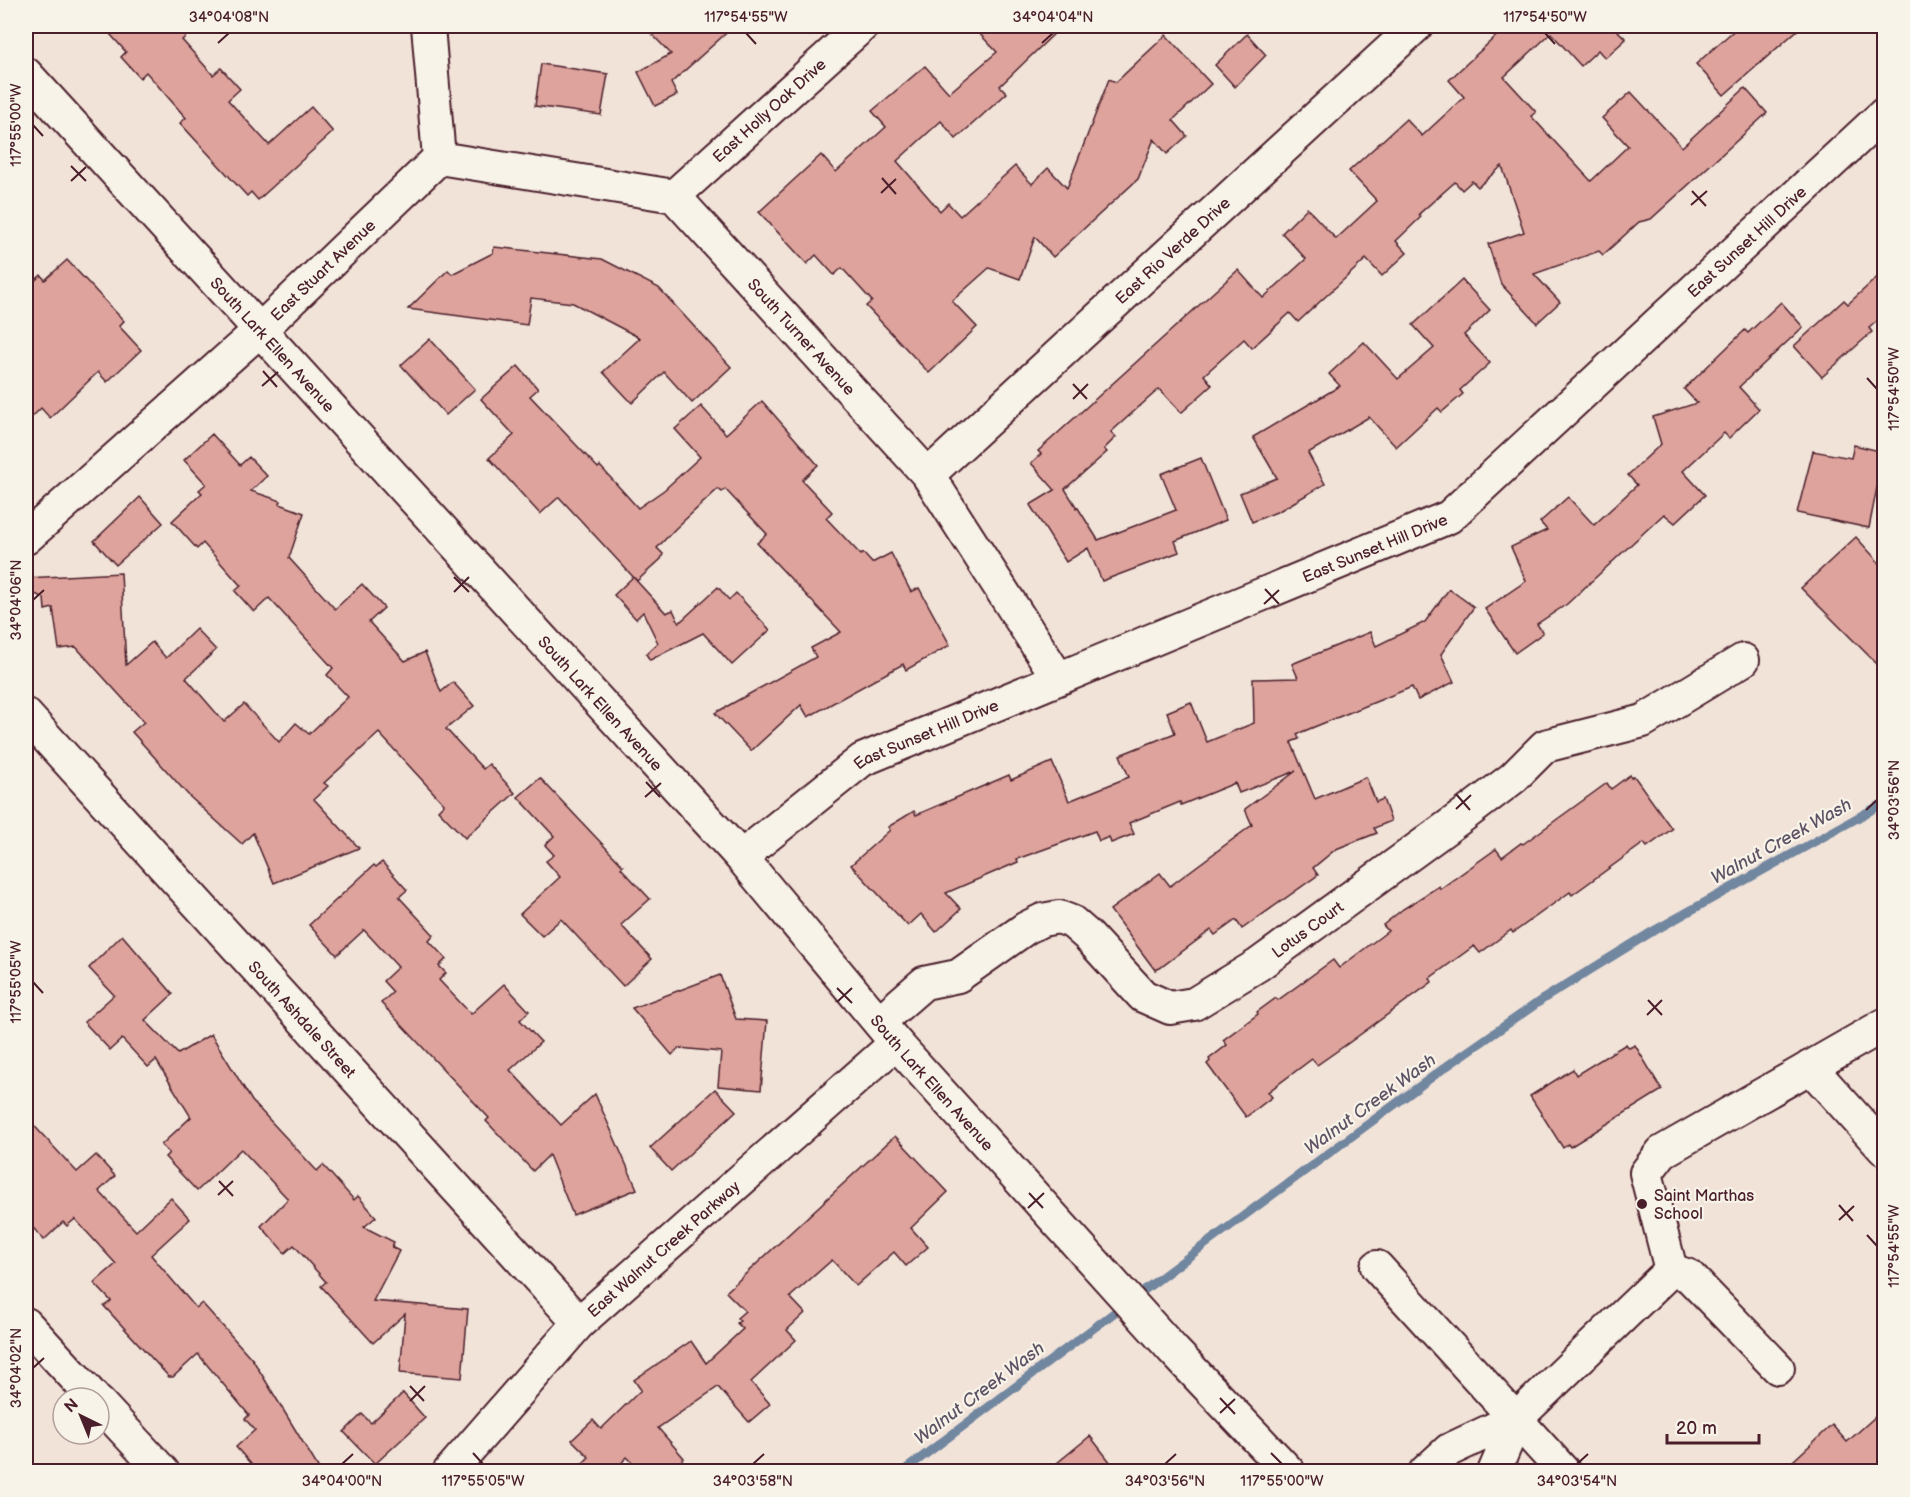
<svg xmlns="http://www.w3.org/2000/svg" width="1910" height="1497" viewBox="0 0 1910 1497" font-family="'Balsamiq Sans',sans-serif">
  <rect width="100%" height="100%" fill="#f2e3d9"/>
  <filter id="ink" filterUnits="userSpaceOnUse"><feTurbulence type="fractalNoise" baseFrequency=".0167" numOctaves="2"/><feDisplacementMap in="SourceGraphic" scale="12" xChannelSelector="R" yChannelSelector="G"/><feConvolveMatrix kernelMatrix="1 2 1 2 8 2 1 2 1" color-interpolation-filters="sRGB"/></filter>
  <g filter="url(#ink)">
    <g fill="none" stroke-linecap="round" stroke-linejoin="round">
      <!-- stream -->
      <path stroke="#71869f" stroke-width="9" d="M 902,1472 L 1207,1243 L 1447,1066 L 1543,999 L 1650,933 L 1884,803"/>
    </g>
    <!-- building -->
    <g fill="#dda39c" stroke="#4a1f2b" stroke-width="1.5">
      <path d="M 103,26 L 197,26 L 182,40 L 213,75 L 221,68 L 240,89 L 228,100 L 269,145 L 311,107 L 333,132 L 258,200 L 251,192 L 247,196 L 180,123 L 186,118 L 146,72 L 140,78 L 121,57 L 126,52 Z"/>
      <path d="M 644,26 L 734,26 L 671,83 L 677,95 L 655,106 L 638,72 L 671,54 Z"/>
      <path d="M 972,26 L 1062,26 L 1000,86 L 1007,93 L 956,139 L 941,121 L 897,161 L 940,211 L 948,203 L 960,216 L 1015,166 L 1032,184 L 1048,168 L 1067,188 L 1109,79 L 1116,82 L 1166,35 L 1211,84 L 1173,120 L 1187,136 L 1167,154 L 1154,139 L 1138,179 L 1053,257 L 1035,237 L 1020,279 L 989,268 L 952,301 L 977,327 L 929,373 L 866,306 L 872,301 L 842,268 L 834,275 L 816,255 L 807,264 L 759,212 L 821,155 L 836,172 L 886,127 L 872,111 L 925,66 L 949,93 L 997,52 Z"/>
      <path d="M 1507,26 L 1624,26 L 1618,31 L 1626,39 L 1605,58 L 1598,50 L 1581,66 L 1551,33 L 1504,77 L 1536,112 L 1531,116 L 1591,181 L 1628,146 L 1602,118 L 1631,92 L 1682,147 L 1745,88 L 1767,113 L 1651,219 L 1639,222 L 1603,255 L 1599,251 L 1534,274 L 1560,302 L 1537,323 L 1501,284 L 1488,244 L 1524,232 L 1502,166 L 1478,187 L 1472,181 L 1462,190 L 1455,182 L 1419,214 L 1421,217 L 1396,241 L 1407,253 L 1382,276 L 1366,259 L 1298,322 L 1290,313 L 1252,348 L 1244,339 L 1204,375 L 1212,385 L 1181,413 L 1159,389 L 1111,432 L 1116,437 L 1104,449 L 1107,452 L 1065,489 L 1077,508 L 1075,509 L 1078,508 L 1098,540 L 1176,510 L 1161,474 L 1201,458 L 1226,520 L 1175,541 L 1179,552 L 1102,581 L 1088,548 L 1066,562 L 1030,505 L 1055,490 L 1031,463 L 1041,454 L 1038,451 L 1238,270 L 1263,298 L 1306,259 L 1282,233 L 1307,208 L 1336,239 L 1377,201 L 1349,171 L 1406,119 L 1422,136 L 1464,97 L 1449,80 Z"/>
      <path d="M 1739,26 L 1802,26 L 1724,95 L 1696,64 Z"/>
      <path d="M 1247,34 L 1266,55 L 1235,87 L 1215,65 Z"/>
      <path d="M 541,64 L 608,74 L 601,115 L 535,106 Z"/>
      <path d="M 494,247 L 602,259 L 659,288 L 731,367 L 692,403 L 664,372 L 632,403 L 603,372 L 640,338 L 573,303 L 531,298 L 527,325 L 408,309 L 448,270 L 452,274 L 493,253 Z"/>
      <path d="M 67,260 L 124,321 L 119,326 L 141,350 L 107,382 L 98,372 L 50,418 L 41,408 L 26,423 L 26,289 L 41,275 L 45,280 Z"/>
      <path d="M 1884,271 L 1884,315 L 1869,328 L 1872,332 L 1822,377 L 1794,346 L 1844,300 L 1848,304 Z"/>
      <path d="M 1462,280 L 1490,310 L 1464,335 L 1490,363 L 1460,390 L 1463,394 L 1442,412 L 1438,408 L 1396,447 L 1369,417 L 1308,453 L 1325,484 L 1279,511 L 1252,522 L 1240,493 L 1277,478 L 1253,437 L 1340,386 L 1329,374 L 1364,342 L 1398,379 L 1434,348 L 1413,325 Z"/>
      <path d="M 1781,302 L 1803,327 L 1739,387 L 1759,409 L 1729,438 L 1724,433 L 1683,471 L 1705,495 L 1675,523 L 1664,514 L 1567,604 L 1537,624 L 1543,633 L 1515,653 L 1485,609 L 1526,581 L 1511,547 L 1547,530 L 1540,522 L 1568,497 L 1594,525 L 1637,485 L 1628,475 L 1661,444 L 1653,417 L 1697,403 L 1684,389 L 1745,330 L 1748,333 Z"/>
      <path d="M 430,339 L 475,389 L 446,415 L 401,365 Z"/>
      <path d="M 518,366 L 538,389 L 530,396 L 598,468 L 600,466 L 638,508 L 664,490 L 700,457 L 675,429 L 701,406 L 726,434 L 762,401 L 818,465 L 802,480 L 832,512 L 826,518 L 861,555 L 863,553 L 872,563 L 891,553 L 911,592 L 919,588 L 950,645 L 906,670 L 903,664 L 808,717 L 801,705 L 751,751 L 715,713 L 816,657 L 811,648 L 841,632 L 757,543 L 767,534 L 725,489 L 722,492 L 718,489 L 675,529 L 657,548 L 663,554 L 661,559 L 637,581 L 559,497 L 540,514 L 489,458 L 514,435 L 481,399 Z"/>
      <path d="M 212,434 L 240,465 L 249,457 L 267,476 L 251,491 L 281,501 L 280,504 L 304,513 L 289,558 L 335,609 L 362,584 L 384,608 L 369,622 L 405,661 L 425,652 L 441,692 L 453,682 L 474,706 L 446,729 L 483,769 L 489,764 L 515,793 L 465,838 L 438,810 L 444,804 L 379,733 L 324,783 L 328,786 L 314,799 L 359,848 L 274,883 L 253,833 L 242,844 L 190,797 L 132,732 L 144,722 L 76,647 L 59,649 L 53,608 L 45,610 L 44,598 L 26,590 L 26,578 L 121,573 L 126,665 L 152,642 L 166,658 L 196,629 L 216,650 L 186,678 L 224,722 L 244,704 L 279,742 L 296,723 L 309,734 L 348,697 L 327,675 L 333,668 L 269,598 L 254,612 L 235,591 L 241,586 L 203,543 L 197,549 L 172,521 L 202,493 L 199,490 L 206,484 L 184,460 Z"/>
      <path d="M 1854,445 L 1884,452 L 1869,528 L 1797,513 L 1813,451 L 1851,458 Z"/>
      <path d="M 140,497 L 163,523 L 116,565 L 94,541 Z"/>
      <path d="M 1856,537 L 1884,568 L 1884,671 L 1801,588 Z"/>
      <path d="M 633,577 L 666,613 L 673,610 L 679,623 L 718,587 L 729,600 L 736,593 L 770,630 L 732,665 L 703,633 L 650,660 L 646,654 L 658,643 L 643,612 L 636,619 L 614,595 Z"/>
      <path d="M 1449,589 L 1474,607 L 1441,654 L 1454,682 L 1418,700 L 1412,687 L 1297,734 L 1299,739 L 1291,742 L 1315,799 L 1366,777 L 1376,802 L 1383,799 L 1391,821 L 1374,828 L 1377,833 L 1336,849 L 1313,868 L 1318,875 L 1242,929 L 1236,920 L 1215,935 L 1211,930 L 1160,968 L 1155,970 L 1110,910 L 1160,873 L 1170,886 L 1252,825 L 1245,809 L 1296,771 L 1239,793 L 1235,783 L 1181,805 L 1180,802 L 1129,823 L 1134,834 L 1111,843 L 1109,837 L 1099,841 L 1095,831 L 1017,859 L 1018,862 L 946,893 L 961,909 L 936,932 L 921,914 L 908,926 L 851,865 L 890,830 L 888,827 L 914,811 L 916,815 L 1009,775 L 1011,780 L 1052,762 L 1069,801 L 1129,777 L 1120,755 L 1175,733 L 1167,712 L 1191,702 L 1207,742 L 1254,723 L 1253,679 L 1298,678 L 1292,664 L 1370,632 L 1376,646 L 1425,622 Z"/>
      <path d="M 1630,775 L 1631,778 L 1634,776 L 1672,829 L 1647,847 L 1644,843 L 1572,895 L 1570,892 L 1513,933 L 1511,930 L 1480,953 L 1474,946 L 1430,978 L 1432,982 L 1350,1042 L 1317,1065 L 1312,1059 L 1268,1092 L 1272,1097 L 1246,1117 L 1207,1064 L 1210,1061 L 1209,1059 L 1227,1045 L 1223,1040 L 1258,1014 L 1257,1012 L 1276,998 L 1278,1000 L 1333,960 L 1339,968 L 1388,931 L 1383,925 L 1403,909 L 1439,886 L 1440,889 L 1496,849 L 1502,857 L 1521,843 L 1523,844 L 1607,783 L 1611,789 Z"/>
      <path d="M 540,778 L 623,866 L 621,868 L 650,899 L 621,925 L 652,959 L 623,986 L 561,919 L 542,936 L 520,914 L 560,877 L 546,861 L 554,855 L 545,845 L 554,836 L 518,797 Z"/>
      <path d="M 382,862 L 407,890 L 399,897 L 434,935 L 429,941 L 446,959 L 439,966 L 446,973 L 439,980 L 471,1014 L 504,984 L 529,1011 L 520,1020 L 541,1042 L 510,1070 L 561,1125 L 595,1094 L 637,1189 L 573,1215 L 549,1155 L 533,1171 L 486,1121 L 489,1118 L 381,1003 L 393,992 L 383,981 L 398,967 L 364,930 L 337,955 L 309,925 L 374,865 L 376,867 Z"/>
      <path d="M 122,935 L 173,994 L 145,1020 L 178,1054 L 211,1034 L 252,1101 L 317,1171 L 323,1165 L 354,1200 L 358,1196 L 376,1217 L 364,1227 L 394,1242 L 392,1247 L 399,1251 L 373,1301 L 468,1309 L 462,1378 L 400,1373 L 405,1314 L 373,1343 L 321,1286 L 326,1282 L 294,1245 L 285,1253 L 261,1226 L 288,1199 L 241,1149 L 197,1191 L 165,1157 L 169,1153 L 161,1145 L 191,1117 L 156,1060 L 148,1067 L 122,1039 L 110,1050 L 84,1022 L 114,995 L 89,968 Z"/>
      <path d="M 720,975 L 736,1019 L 767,1021 L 761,1090 L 718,1086 L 721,1052 L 679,1048 L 672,1055 L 632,1008 Z"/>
      <path d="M 1626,1044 L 1629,1048 L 1635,1045 L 1662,1090 L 1570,1147 L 1568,1144 L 1563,1148 L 1530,1096 L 1573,1069 L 1576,1075 Z"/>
      <path d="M 715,1089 L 736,1111 L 671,1171 L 650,1148 Z"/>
      <path d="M 26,1117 L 77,1172 L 96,1155 L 115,1176 L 99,1191 L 136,1231 L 171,1198 L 190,1219 L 151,1255 L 196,1308 L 202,1303 L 253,1360 L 321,1472 L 258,1472 L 236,1447 L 255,1430 L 245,1419 L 249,1415 L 198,1354 L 173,1377 L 169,1377 L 104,1306 L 111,1301 L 94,1283 L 116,1264 L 75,1219 L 67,1226 L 63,1222 L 44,1240 L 26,1220 Z"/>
      <path d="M 895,1136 L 948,1192 L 911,1228 L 928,1247 L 906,1266 L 894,1252 L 856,1286 L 832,1260 L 790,1297 L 805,1313 L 787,1330 L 796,1340 L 751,1382 L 770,1404 L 749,1422 L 718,1387 L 658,1428 L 684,1458 L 670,1472 L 642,1472 L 627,1457 L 613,1472 L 574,1472 L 589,1457 L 572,1440 L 593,1420 L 601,1429 L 641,1390 L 634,1380 L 691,1341 L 706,1363 L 743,1329 L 737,1323 L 740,1321 L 737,1318 L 745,1311 L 726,1292 Z"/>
      <path d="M 403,1393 L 425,1418 L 375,1464 L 344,1432 L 362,1414 L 371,1423 Z"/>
      <path d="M 1884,1409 L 1884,1472 L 1781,1472 L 1832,1425 L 1847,1442 Z"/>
      <path d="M 1090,1436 L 1118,1472 L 1046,1472 Z"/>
    </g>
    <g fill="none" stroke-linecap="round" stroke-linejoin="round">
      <defs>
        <g id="minor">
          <path id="s1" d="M 26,74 L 741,857 L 896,1043 L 1174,1351 L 1289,1472"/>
          <path id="s2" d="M 439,158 L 674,196 L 928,475 L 1058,678"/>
          <path id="s3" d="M 674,196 L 862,26"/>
          <path id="s4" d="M 928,475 L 1416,26"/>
          <path id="s5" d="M 26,538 L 260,330 L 439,158 L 428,26"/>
          <path id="s6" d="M 26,715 L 579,1323"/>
          <path id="s7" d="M 741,857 L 862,760 L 1449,517 L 1884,114"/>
          <path id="s8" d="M 879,1022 L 924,983 L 958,976 L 1026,928 L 1042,920 L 1059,917 L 1072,922 L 1088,936 L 1143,996 L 1170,1008 L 1194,1004 L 1258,965 L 1464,815 L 1513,778 L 1545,746 L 1643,721 L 1743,660"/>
          <path d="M 1810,1067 L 1884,1149"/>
          <path d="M 1377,1267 L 1564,1472"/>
          <path d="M 1671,1270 L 1689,1276 L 1778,1368"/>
          <path d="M 26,1324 L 94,1398"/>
          <path d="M 99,1403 L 163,1472"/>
          <path id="s9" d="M 449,1472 L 579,1323 L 896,1043"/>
          <path d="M 1425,1472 L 1449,1450 L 1517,1418 L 1671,1270 L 1646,1173 L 1662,1152 L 1884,1025"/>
          <path d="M 1494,1472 L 1517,1418"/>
        </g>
      </defs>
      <!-- minor casing -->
      <use href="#minor" stroke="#4a1f2b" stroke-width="36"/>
      <!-- minor -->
      <use href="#minor" stroke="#f7f3e8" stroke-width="32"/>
    </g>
  </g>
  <!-- ticks -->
  <path fill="none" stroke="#4a1f2b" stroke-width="2" d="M 746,33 L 756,44M 1545,33 L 1555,44M 218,43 L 229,33M 1042,43 L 1053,33M 33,125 L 43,136M 71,166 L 86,181M 882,178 L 896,194M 71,181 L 86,167M 1692,191 L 1706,206M 881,193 L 896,179M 1691,205 L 1707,191M 263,371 L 277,387M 1867,378 L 1877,389M 1073,384 L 1087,399M 262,386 L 278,372M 1073,399 L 1088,384M 454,577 L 469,592M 1265,589 L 1279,604M 454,592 L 469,577M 33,600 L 44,590M 1264,604 L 1279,590M 646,782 L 660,797M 1456,794 L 1470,810M 645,797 L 661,783M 1456,809 L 1471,795M 1866,810 L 1877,800M 33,982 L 43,993M 837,988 L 852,1003M 1648,1000 L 1662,1015M 837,1002 L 852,988M 1647,1015 L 1662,1000M 219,1181 L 233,1196M 1029,1193 L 1043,1208M 218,1195 L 233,1181M 1839,1205 L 1853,1221M 1028,1208 L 1044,1193M 1839,1220 L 1854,1206M 1867,1235 L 1877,1246M 33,1368 L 44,1358M 410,1386 L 424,1401M 1220,1398 L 1235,1414M 410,1401 L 425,1386M 1220,1413 L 1235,1399M 473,1453 L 483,1464M 1271,1453 L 1282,1464M 342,1464 L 353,1454M 753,1464 L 764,1454M 1165,1464 L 1176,1454M 1577,1464 L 1588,1454"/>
  <!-- markers -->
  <circle fill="#4a1f2b" stroke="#f7f3e8" stroke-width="2" cx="1642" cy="1204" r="6"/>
  <g text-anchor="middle" stroke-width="4.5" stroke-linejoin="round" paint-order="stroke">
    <!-- street labels -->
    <g font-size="16" fill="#4a1f2b" stroke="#f7f3e8">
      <text dy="6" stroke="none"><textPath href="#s3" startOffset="128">East Holly Oak Drive</textPath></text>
      <text dy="6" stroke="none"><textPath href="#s7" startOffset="1196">East Sunset Hill Drive</textPath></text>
      <text dy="6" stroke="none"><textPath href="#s4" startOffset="332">East Rio Verde Drive</textPath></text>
      <text dy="6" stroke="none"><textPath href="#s5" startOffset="400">East Stuart Avenue</textPath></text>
      <text dy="6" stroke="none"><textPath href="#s2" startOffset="428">South Turner Avenue</textPath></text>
      <text dy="6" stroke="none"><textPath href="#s1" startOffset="366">South Lark Ellen Avenue</textPath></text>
      <text dy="6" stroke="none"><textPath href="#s7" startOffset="710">East Sunset Hill Drive</textPath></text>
      <text dy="6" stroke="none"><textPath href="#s1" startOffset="852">South Lark Ellen Avenue</textPath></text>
      <text dy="6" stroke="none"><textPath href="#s7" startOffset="224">East Sunset Hill Drive</textPath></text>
      <text dy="6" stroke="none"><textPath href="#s8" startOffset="519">Lotus Court</textPath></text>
      <text dy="6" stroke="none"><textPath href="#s6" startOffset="411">South Ashdale Street</textPath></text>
      <text dy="6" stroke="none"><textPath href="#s1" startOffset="1356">South Lark Ellen Avenue</textPath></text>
      <text dy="6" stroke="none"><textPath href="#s9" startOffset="310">East Walnut Creek Parkway</textPath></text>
    </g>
    <!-- poi labels -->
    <g font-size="16" fill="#4a1f2b" stroke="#f7f3e8" text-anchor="start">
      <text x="1654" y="1201">Saint Marthas<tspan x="1654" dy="18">School</tspan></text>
    </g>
    <!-- water labels -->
    <g font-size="18" font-style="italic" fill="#5e5365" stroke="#f7f3e8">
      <text transform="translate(1781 841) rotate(-29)" y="6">Walnut Creek Wash</text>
      <text transform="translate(1370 1104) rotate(-36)" y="6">Walnut Creek Wash</text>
      <text transform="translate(979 1393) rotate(-37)" y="6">Walnut Creek Wash</text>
    </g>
  </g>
  <!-- margin -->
  <rect width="1910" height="1497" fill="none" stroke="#f7f3e8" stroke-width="66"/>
  <!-- north arrow -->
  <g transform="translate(81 1416) rotate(317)"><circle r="28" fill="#f7f3e8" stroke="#b29e9c" stroke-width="1.5"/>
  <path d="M0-4.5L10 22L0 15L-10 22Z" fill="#4a1f2b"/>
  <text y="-9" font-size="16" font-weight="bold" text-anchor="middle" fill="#4a1f2b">N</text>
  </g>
  <!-- scale -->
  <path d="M1667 1434v9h92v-9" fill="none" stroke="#4a1f2b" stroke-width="3"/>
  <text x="1676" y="1434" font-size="18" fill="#4a1f2b" stroke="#f7f3e8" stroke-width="4.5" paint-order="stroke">20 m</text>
  <rect x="33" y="33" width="1844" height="1431" fill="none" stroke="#4a1f2b" stroke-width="2"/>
  <g font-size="15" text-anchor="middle" fill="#4a1f2b">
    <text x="229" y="22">34°04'08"N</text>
    <text x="746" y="22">117°54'55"W</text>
    <text x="1053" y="22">34°04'04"N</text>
    <text x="1545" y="22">117°54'50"W</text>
    <text transform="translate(16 125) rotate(-90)" y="5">117°55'00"W</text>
    <text transform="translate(1894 389) rotate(-90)" y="5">117°54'50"W</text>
    <text transform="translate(16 600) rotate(-90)" y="5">34°04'06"N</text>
    <text transform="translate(1894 800) rotate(-90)" y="5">34°03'56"N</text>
    <text transform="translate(16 982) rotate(-90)" y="5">117°55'05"W</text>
    <text transform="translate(1894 1246) rotate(-90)" y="5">117°54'55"W</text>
    <text transform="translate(16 1368) rotate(-90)" y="5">34°04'02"N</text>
    <text x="342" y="1486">34°04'00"N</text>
    <text x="483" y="1486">117°55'05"W</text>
    <text x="753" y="1486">34°03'58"N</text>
    <text x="1165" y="1486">34°03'56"N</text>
    <text x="1282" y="1486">117°55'00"W</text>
    <text x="1577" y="1486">34°03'54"N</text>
  </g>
</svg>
